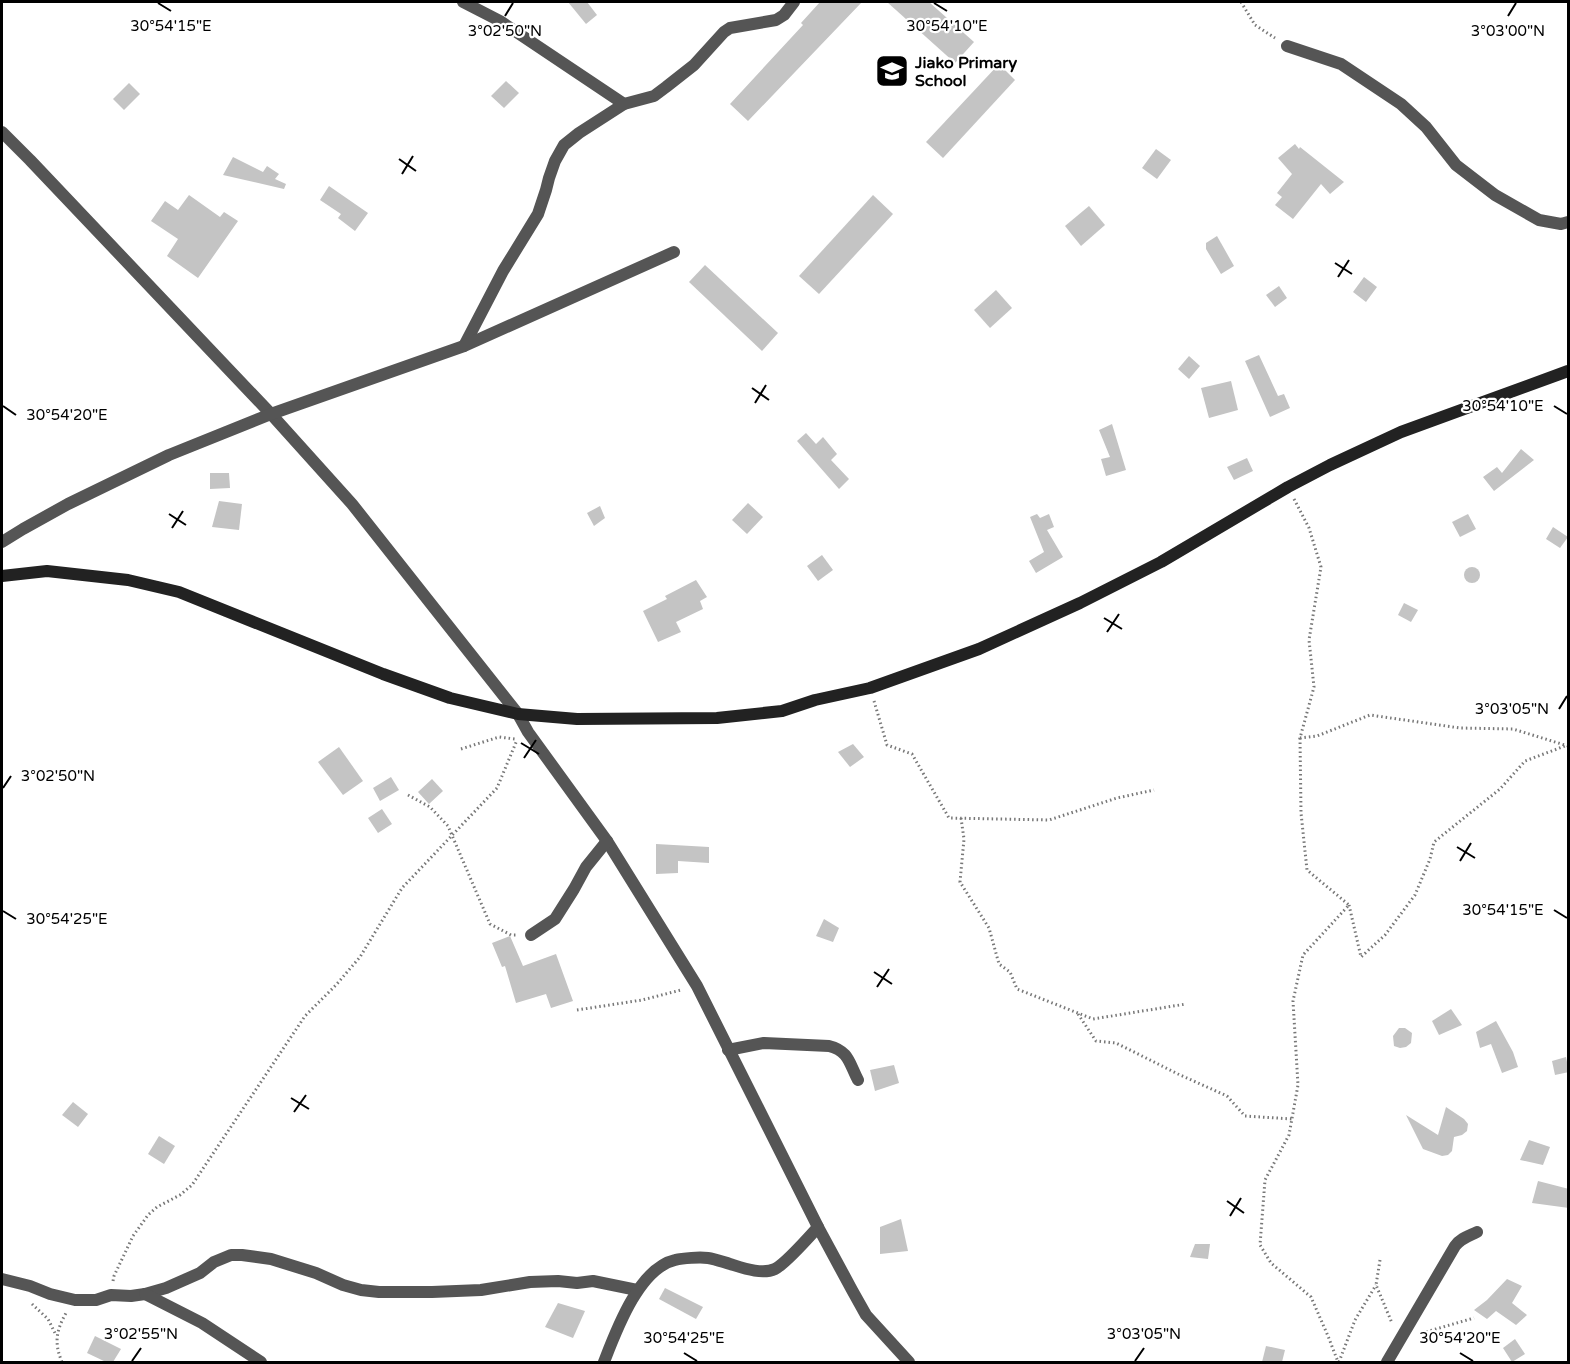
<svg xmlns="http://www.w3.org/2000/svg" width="1570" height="1364" viewBox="0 0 1570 1364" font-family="'Varela Round',sans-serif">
  <rect width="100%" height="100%" fill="#fff"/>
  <!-- building -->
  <g fill="#c4c4c4">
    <path d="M 568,2 L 587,2 L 597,15 L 586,24 Z"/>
    <path d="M 820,2 L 862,2 L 748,121 L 730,104 L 803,25 L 801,23 Z"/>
    <path d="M 887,2 L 929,2 L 974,42 L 955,63 Z"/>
    <path d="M 999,64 L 1015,80 L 943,158 L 926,142 Z"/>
    <path d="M 506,81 L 519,93 L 504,108 L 491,96 Z"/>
    <path d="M 129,83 L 140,94 L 124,110 L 113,99 Z"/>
    <path d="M 1295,144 L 1299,149 L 1300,147 L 1344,182 L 1330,194 L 1321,184 L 1293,219 L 1275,205 L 1282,197 L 1277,193 L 1292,174 L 1278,158 Z"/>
    <path d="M 1156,149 L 1171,160 L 1157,179 L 1142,168 Z"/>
    <path d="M 233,157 L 263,172 L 267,166 L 279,174 L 275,179 L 286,184 L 284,189 L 223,175 Z"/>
    <path d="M 329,186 L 368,213 L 355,231 L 338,218 L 341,214 L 320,200 Z"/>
    <path d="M 189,195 L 220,217 L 224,212 L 238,221 L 198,278 L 167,256 L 178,239 L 151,221 L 165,201 L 178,210 Z"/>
    <path d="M 873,195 L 893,214 L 819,294 L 799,276 Z"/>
    <path d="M 1089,206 L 1105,225 L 1081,246 L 1065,226 Z"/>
    <path d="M 1217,236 L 1234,266 L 1221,274 L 1206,249 L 1206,243 Z"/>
    <path d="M 705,265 L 778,333 L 762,351 L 689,282 Z"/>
    <path d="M 1364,277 L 1377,287 L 1366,302 L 1353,292 Z"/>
    <path d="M 1279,286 L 1287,298 L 1275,307 L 1266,295 Z"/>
    <path d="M 996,290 L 1012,308 L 990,328 L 974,310 Z"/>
    <path d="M 1259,355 L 1278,396 L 1284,394 L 1290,408 L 1270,417 L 1245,361 Z"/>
    <path d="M 1189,356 L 1200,366 L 1189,379 L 1178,369 Z"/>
    <path d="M 1231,381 L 1238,410 L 1209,418 L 1201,388 Z"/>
    <path d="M 1112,424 L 1126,470 L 1106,476 L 1101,459 L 1110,457 L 1099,430 Z"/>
    <path d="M 806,433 L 816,444 L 823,437 L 837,454 L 831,460 L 849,479 L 839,489 L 797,441 Z"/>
    <path d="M 1521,449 L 1534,460 L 1494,491 L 1483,477 L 1497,467 L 1502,473 Z"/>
    <path d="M 1247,458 L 1253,471 L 1234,480 L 1227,467 Z"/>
    <path d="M 210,473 L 229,473 L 230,488 L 210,489 Z"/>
    <path d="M 219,501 L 242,504 L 239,530 L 212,527 Z"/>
    <path d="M 748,503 L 763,517 L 747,534 L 732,520 Z"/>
    <path d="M 600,506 L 605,518 L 594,526 L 587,513 Z"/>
    <path d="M 1037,514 L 1040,518 L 1049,514 L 1054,527 L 1047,530 L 1063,557 L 1036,573 L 1029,561 L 1044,552 L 1030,517 Z"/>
    <path d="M 1468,514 L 1476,529 L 1460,537 L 1452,522 Z"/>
    <path d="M 1553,527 L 1568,537 L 1560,548 L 1546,539 Z"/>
    <path d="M 822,555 L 833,570 L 818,581 L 807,566 Z"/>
    <circle cx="1472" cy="575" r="8"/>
    <path d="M 696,580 L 707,597 L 700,601 L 703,609 L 676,622 L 681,632 L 658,642 L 643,611 L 667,599 L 665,596 Z"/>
    <path d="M 1404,603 L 1418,610 L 1411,622 L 1398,615 Z"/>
    <path d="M 853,744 L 864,757 L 850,767 L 838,752 Z"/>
    <path d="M 339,747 L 363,781 L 343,795 L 318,762 Z"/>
    <path d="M 391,777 L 399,790 L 380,801 L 373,788 Z"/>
    <path d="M 432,779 L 443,791 L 429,804 L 418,792 Z"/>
    <path d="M 382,809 L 392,824 L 378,833 L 368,818 Z"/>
    <path d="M 656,844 L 709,847 L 709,863 L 678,861 L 678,873 L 656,874 Z"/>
    <path d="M 824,919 L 839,928 L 833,942 L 816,936 Z"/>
    <path d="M 510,936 L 523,966 L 556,954 L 573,1001 L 551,1008 L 546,994 L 516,1003 L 505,966 L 502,967 L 492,943 Z"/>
    <path d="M 1451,1009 L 1462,1025 L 1439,1035 L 1432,1021 Z"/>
    <path d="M 1496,1021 L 1513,1052 L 1518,1067 L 1502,1073 L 1491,1044 L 1480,1048 L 1476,1032 Z"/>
    <path d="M 1399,1028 L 1405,1028 L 1412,1033 L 1411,1043 L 1406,1047 L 1400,1048 L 1394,1046 L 1393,1036 Z"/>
    <path d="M 1566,1057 L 1569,1072 L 1555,1075 L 1552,1061 Z"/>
    <path d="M 894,1065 L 899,1083 L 875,1091 L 870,1070 Z"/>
    <path d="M 73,1102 L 88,1114 L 78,1127 L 62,1115 Z"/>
    <path d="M 1446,1107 L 1464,1119 L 1468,1124 L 1467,1131 L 1462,1135 L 1454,1137 L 1452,1151 L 1448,1155 L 1442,1156 L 1423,1149 L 1406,1115 L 1438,1135 Z"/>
    <path d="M 159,1136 L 175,1146 L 164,1164 L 148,1154 Z"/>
    <path d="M 1529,1140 L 1550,1147 L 1543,1165 L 1520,1160 Z"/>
    <path d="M 1538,1181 L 1569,1189 L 1569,1208 L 1532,1203 Z"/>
    <path d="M 901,1219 L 908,1251 L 880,1254 L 880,1227 Z"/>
    <path d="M 1195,1244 L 1210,1244 L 1208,1259 L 1190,1257 Z"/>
    <path d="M 1507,1279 L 1522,1286 L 1512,1303 L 1527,1315 L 1516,1325 L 1496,1311 L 1487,1319 L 1474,1310 L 1487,1300 Z"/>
    <path d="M 665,1288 L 703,1307 L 696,1319 L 659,1299 Z"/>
    <path d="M 558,1303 L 585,1311 L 573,1338 L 545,1327 Z"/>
    <path d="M 95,1336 L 121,1349 L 113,1362 L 106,1362 L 87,1353 Z"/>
    <path d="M 1515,1339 L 1525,1354 L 1512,1362 L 1503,1348 Z"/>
    <path d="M 1266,1346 L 1285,1350 L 1282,1362 L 1262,1362 Z"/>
  </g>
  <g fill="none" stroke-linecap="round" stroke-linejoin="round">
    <!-- path -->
    <g stroke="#777" stroke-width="3" stroke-dasharray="1.5 3" stroke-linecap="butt">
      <path d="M 1241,2 L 1255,25 L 1275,38"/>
      <path d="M 1294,499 L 1309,528 L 1321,567 L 1309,640 L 1314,687 L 1300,738 L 1317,736 L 1370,715 L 1460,728 L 1513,729 L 1568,746"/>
      <path d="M 874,701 L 887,745 L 912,754 L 949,818 L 1049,820 L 1117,798 L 1154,790"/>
      <path d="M 1300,738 L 1301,813 L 1307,870 L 1349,905 L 1303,955 L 1293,1001 L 1298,1085 L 1289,1135 L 1265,1180 L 1260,1245 L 1271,1263 L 1311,1297 L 1328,1336 L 1338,1362"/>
      <path d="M 461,749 L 499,737 L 515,739"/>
      <path d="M 408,795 L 430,807 L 448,826 L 490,924 L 511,935 L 517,935"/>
      <path d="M 961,818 L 964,839 L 960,882 L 989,928 L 999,964 L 1010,972 L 1017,989 L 1093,1019 L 1186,1004"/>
      <path d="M 1349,905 L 1361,957 L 1385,935 L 1415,895 L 1430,859 L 1434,842 L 1500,789 L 1525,761 L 1565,746"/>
      <path d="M 577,1010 L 642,1000 L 681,990"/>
      <path d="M 1078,1014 L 1096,1041 L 1116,1043 L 1178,1074 L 1227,1096 L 1245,1116 L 1292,1119"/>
      <path d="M 1380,1260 L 1376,1285 L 1392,1323"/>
      <path d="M 113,1281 L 114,1276 L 133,1236 L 148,1215 L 157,1207 L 180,1195 L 192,1185 L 305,1016 L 336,985 L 360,957 L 402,888 L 497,788 L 517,740"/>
      <path d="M 32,1304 L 48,1319 L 56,1335"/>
      <path d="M 1422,1333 L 1474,1318"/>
      <path d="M 62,1362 C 54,1343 56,1331 66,1313"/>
      <path d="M 1339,1362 L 1355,1320 L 1376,1285"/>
    </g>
    <!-- street -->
    <g stroke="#555" stroke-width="12">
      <path d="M 463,2 L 500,21 L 624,104"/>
      <path d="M 1287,46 L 1341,64 L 1401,104 L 1426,127 L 1456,165 L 1495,195 L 1539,220 L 1561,224 L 1568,222"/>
      <path d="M 2,132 L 30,160 L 271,414 L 352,504 L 518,714 L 528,732 L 607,841 L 697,986 L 818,1227 L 852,1290 L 866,1315 L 909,1362"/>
      <path d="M 464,346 L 503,271 L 538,214 L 546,190 L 549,178 L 555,161 L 564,145 L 579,133 L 624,104 L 654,96 L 666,87 L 694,65 L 724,32 L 730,28 L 776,20 L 784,15 L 794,2"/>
      <path d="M 2,542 L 23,529 L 68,504 L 169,455 L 271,414 L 464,346 L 674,252"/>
      <path d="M 531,935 L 555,919 L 574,889 L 586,867 L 607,841"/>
      <path d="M 728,1050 L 764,1043 L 829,1046 C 849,1051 849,1063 858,1080"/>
      <path d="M 2,1279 L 30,1286 L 50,1294 L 75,1300 L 96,1300 L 111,1295 L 131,1296 L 145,1294 L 166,1288 L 200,1273 L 214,1262 L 231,1255 L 242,1255 L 271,1259 L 316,1273 L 343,1285 L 361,1290 L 379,1292 L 432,1292 L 481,1290 L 530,1282 L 558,1281 L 577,1283 L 593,1281 L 637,1290"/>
      <path d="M 145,1294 L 202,1323 L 261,1362"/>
      <path d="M 604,1362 C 616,1331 639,1268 675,1260 C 683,1258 700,1257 708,1258 C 715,1259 723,1262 730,1264 C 743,1268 762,1275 775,1269 C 786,1263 809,1237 818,1227"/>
      <path d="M 1387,1362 L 1455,1246 C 1461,1238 1469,1236 1477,1232"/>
    </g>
    <!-- secondary -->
    <path stroke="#222" stroke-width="12" d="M 2,576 L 47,571 L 128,580 L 179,592 L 383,674 L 450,698 L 518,714 L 577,719 L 717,718 L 782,711 L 815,700 L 870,688 L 979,649 L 1080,603 L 1161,562 L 1288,487 L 1330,465 L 1401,432 L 1568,371"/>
  </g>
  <!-- ticks -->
  <path fill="none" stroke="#000" stroke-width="2" d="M 158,3 L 171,11M 934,3 L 947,11M 505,16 L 513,3M 1508,16 L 1516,3M 399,159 L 416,171M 402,174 L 413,156M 1335,263 L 1352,274M 1338,277 L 1349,260M 752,388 L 769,400M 755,403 L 766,385M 3,406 L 16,415M 1554,406 L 1567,414M 169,514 L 186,525M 172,528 L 183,511M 1104,618 L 1122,629M 1107,632 L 1119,614M 1559,709 L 1567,696M 521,743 L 539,754M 524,758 L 536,740M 3,788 L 11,776M 1457,847 L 1475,858M 1460,861 L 1471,843M 1554,910 L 1567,918M 3,911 L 16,919M 874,972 L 892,984M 877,987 L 889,969M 291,1098 L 309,1109M 294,1112 L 306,1095M 1227,1201 L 1244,1213M 1230,1216 L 1241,1198M 684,1353 L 697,1361M 1460,1353 L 1473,1361M 132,1361 L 141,1348M 1135,1361 L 1144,1348"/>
  <!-- icons -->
  <defs>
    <symbol id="school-square" viewBox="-11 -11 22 22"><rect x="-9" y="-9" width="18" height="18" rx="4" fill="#000" stroke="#fff"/><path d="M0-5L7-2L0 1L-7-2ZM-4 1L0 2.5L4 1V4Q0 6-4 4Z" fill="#fff"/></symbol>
  </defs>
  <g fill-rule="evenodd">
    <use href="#school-square" x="873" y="52" width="38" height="38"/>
  </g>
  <g text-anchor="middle" stroke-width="4.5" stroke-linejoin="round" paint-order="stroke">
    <!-- poi labels -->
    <g font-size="16" font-weight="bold" fill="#000" stroke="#fff" text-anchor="start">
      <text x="915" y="68">Jiako Primary<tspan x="915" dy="18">School</tspan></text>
    </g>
  </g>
  <g font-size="15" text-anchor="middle" fill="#000" stroke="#fff" stroke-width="4.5" stroke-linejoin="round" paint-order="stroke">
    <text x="947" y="31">30°54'10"E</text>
    <text x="171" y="31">30°54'15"E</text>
    <text x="505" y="36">3°02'50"N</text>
    <text x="1508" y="36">3°03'00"N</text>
    <text x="1503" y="411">30°54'10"E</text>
    <text x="67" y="420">30°54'20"E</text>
    <text x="1512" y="714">3°03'05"N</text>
    <text x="58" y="781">3°02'50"N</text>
    <text x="1503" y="915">30°54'15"E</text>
    <text x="67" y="924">30°54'25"E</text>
    <text x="141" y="1339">3°02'55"N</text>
    <text x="1144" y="1339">3°03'05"N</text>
    <text x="684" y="1343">30°54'25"E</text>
    <text x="1460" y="1343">30°54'20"E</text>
  </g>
  <!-- border -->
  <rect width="1570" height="1364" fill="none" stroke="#000000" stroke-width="6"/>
</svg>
